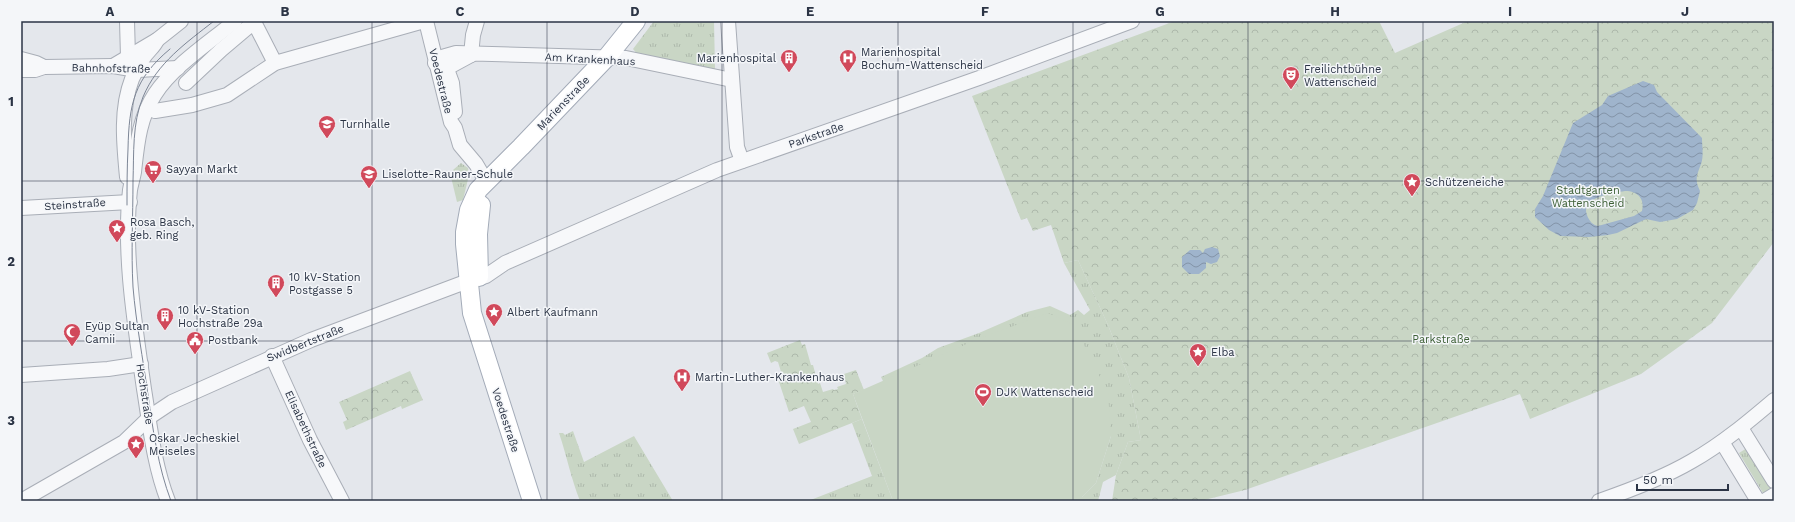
<svg xmlns="http://www.w3.org/2000/svg" width="1795" height="522" viewBox="0 0 1795 522" font-family="'Work Sans',sans-serif">
  <defs>
    <pattern id="grass-tufts" width="24" height="20" patternUnits="userSpaceOnUse"><rect width="24" height="20" fill="#c9d6c5"/><path d="M3 7l-1-3M5 7V3M7 7l1-3M15 17l-1-3M17 17v-4M19 17l1-3" fill="none" stroke="#adb8ab"/></pattern>
    <pattern id="park-crowns" width="20" height="18" patternUnits="userSpaceOnUse"><rect width="20" height="18" fill="#c9d6c5"/><path d="M2 6a3 3 0 1 1 6 0M12 15a3 3 0 1 1 6 0" fill="none" stroke="#adb8ab"/></pattern>
    <pattern id="water-waves" width="16" height="10" patternUnits="userSpaceOnUse"><rect width="16" height="10" fill="#9fb4cc"/><path d="M0 5q4-4 8 0t8 0" fill="none" stroke="#8293a7"/></pattern>
  </defs>
  <rect width="100%" height="100%" fill="#e4e7ec"/>
  <!-- grass -->
  <g fill="url(#grass-tufts)">
    <path d="M 654,21 L 714,21 L 715,69 L 638,55 L 633,49 Z"/>
    <path d="M 461,163 L 468,168 L 469,175 L 463,200 L 457,202 L 451,177 L 453,170 Z"/>
    <path d="M 1078,260 L 1108,325 L 1129,378 L 1141,440 L 1128,442 L 1116,475 L 1103,482 L 1098,501 L 1082,501 L 1082,497 L 1096,483 L 1111,436 L 885,385 L 881,377 L 922,358 L 938,348 L 979,333 L 1027,312 L 1050,306 L 1070,315 L 1078,310 L 1084,315 L 1090,310 L 1064,263 Z"/>
    <path d="M 862,419 L 893,501 L 808,501 L 872,476 L 852,423 Z"/>
    <path d="M 573,431 L 584,462 L 634,436 L 673,501 L 580,501 C 571,478 567,457 559,433 L 563,433 L 565,435 Z"/>
    <path d="M 1747,448 L 1772,488 L 1763,493 L 1739,453 Z"/>
  </g>
  <!-- park -->
  <g fill="url(#park-crowns)">
    <path d="M 1175,21 L 1379,21 L 1395,53 L 1468,21 L 1774,21 L 1774,242 L 1712,323 L 1641,374 L 1530,419 L 1520,394 L 1245,490 L 1200,501 L 1112,501 L 1116,475 L 1128,442 L 1141,440 L 1129,378 L 1108,325 L 1078,260 L 1064,263 L 1051,225 L 1033,231 L 1027,218 L 1021,220 L 972,96 Z"/>
    <path d="M 800,340 L 802,345 L 805,344 L 811,365 L 813,365 L 818,384 L 820,383 L 823,392 L 833,389 L 834,390 L 838,389 L 837,387 L 846,384 L 844,374 L 856,370 L 864,390 L 853,394 L 862,419 L 799,444 L 793,429 L 811,422 L 804,406 L 789,412 L 778,379 L 781,378 L 782,375 L 778,362 L 775,361 L 771,363 L 767,353 Z"/>
    <path d="M 410,371 L 423,400 L 402,409 L 401,406 L 346,430 L 343,422 L 347,420 L 339,402 Z"/>
  </g>
  <!-- pitch -->
  <path fill="#c9d6c5" d="M 1048,313 L 1074,325 L 1108,393 L 1111,436 L 1096,483 L 1082,497 L 1082,501 L 893,501 L 853,394 L 978,339 Z"/>
  <!-- water -->
  <g fill="url(#water-waves)" fill-rule="evenodd">
    <path d="M 1643,81 L 1654,85 L 1657,92 L 1702,138 C 1702,146 1704,157 1701,164 C 1697,175 1694,179 1700,191 L 1697,203 L 1693,210 L 1677,219 L 1660,222 L 1646,219 L 1617,233 L 1608,235 L 1589,237 L 1560,236 L 1549,230 L 1535,217 L 1535,209 L 1543,196 L 1573,123 L 1602,105 L 1608,96 ZM 1625,191 C 1638,191 1645,199 1642,211 L 1634,216 L 1598,226 C 1593,225 1589,221 1587,215 C 1580,197 1613,193 1625,191 Z"/>
    <path d="M 1212,247 L 1218,249 L 1220,256 L 1217,262 L 1211,264 L 1206,262 L 1206,268 L 1199,274 L 1189,274 L 1182,267 L 1182,257 L 1190,250 L 1200,250 L 1203,253 L 1205,249 Z"/>
  </g>
  <g fill="none" stroke-linecap="round" stroke-linejoin="round">
    <defs>
      <g id="minor">
        <path d="M 127,21 L 128,57"/>
        <path d="M 426,21 L 451,122 L 455,128 L 460,145 L 476,164 L 486,181"/>
        <path d="M 728,21 L 737,147 L 742,161"/>
        <path d="M 471,55 L 447,68 L 435,63 L 442,57 L 456,53 L 626,58 L 732,80"/>
        <path d="M 471,55 L 473,35 L 477,21"/>
        <path d="M 21,59 L 36,63 L 42,66"/>
        <path d="M 444,61 L 452,83 L 455,112"/>
        <path d="M 113,66 L 157,40 L 181,21"/>
        <path d="M 21,70 L 35,70 L 44,67 L 113,66 L 137,70 L 178,68"/>
        <path d="M 186,83 L 221,50 L 254,22 L 275,63"/>
        <path d="M 148,108 L 155,111 L 192,105 L 227,95 L 275,63 L 424,21"/>
        <path d="M 127,177 C 124,145 120,110 132,79 C 135,72 140,63 144,57 C 148,51 154,47 157,40"/>
        <path d="M 21,208 L 130,202"/>
        <path d="M 479,278 L 486,276 L 505,263 L 717,170 L 979,78 L 1132,21"/>
        <path d="M 272,356 L 310,440 L 342,501"/>
        <path d="M 21,375 L 108,369 L 141,364"/>
        <path d="M 1741,428 L 1774,481"/>
        <path d="M 1722,442 L 1758,501"/>
        <path d="M 21,501 L 124,442 L 151,416 L 172,402 L 311,340 L 468,281"/>
        <path d="M 168,501 C 154,465 150,426 144,389 C 135,325 123,254 130,190 C 131,184 133,178 134,172 C 137,145 139,118 155,94 C 173,66 209,43 235,21"/>
        <path d="M 1599,501 C 1631,490 1663,478 1692,461 C 1722,444 1748,422 1774,400"/>
        <path d="M 1764,501 L 1774,495"/>
      </g>
      <g id="major">
        <path d="M 479,277 L 478,234 L 481,205"/>
        <path d="M 532,501 L 472,313 L 465,244 L 465,232 L 469,210 L 478,190 L 521,147 L 607,57 L 636,21"/>
      </g>
    </defs>
    <!-- minor casing -->
    <use href="#minor" stroke="#a9aeb7" stroke-width="16"/>
    <!-- major casing -->
    <use href="#major" stroke="#a3abb8" stroke-width="20"/>
    <!-- minor -->
    <use href="#minor" stroke="#f7f8fa" stroke-width="14"/>
    <!-- major -->
    <use href="#major" stroke="#fff" stroke-width="18"/>
    <!-- tram -->
    <g stroke="#7d8696" stroke-width="1">
      <path d="M 127,205 C 127,186 127,168 128,149 C 129,104 134,79 170,49"/>
      <path d="M 171,501 C 158,467 153,430 148,395 C 143,359 136,323 133,287 C 131,252 133,216 133,181 C 134,154 132,123 143,97 C 157,63 186,43 214,21"/>
    </g>
  </g>
  <!-- grid -->
  <path fill="none" stroke="#2b3445" stroke-width="1" stroke-opacity="0.55" d="M 197,21 L 197,501M 372,21 L 372,501M 547,21 L 547,501M 722,21 L 722,501M 898,21 L 898,501M 1073,21 L 1073,501M 1248,21 L 1248,501M 1423,21 L 1423,501M 1598,21 L 1598,501M 21,181 L 1774,181M 21,341 L 1774,341"/>
  <!-- icons -->
  <defs>
    <symbol id="building-pin" viewBox="-11 -11 22 30"><path d="M0 17L-7.5 6A9.5 9.5 0 1 1 7.5 6Z" fill="#d1495b" stroke="#f4f6f9"/><path d="M-4-6H4V6H1V3H-1V6H-4ZM-2.5-4.3h1.7v1.8h-1.7ZM.8-4.3h1.7v1.8H.8ZM-2.5-1h1.7V.8h-1.7ZM.8-1h1.7V.8H.8Z" fill="#fff"/></symbol>
    <symbol id="hospital-pin" viewBox="-11 -11 22 30"><path d="M0 17L-7.5 6A9.5 9.5 0 1 1 7.5 6Z" fill="#d1495b" stroke="#f4f6f9"/><path d="M-5-5h3v3.5h4V-5h3V5h-3V1.5h-4V5h-3Z" fill="#fff"/></symbol>
    <symbol id="theatre-pin" viewBox="-11 -11 22 30"><path d="M0 17L-7.5 6A9.5 9.5 0 1 1 7.5 6Z" fill="#d1495b" stroke="#f4f6f9"/><path d="M-5-5.5Q0-4 5-5.5V0Q5 5 0 6Q-5 5-5 0ZM-3.3-2.5H-1v1.5H-3.3ZM1-2.5H3.3v1.5H1ZM-2.8 1Q0 5.5 2.8 1Z" fill="#fff"/></symbol>
    <symbol id="school-pin" viewBox="-11 -11 22 30"><path d="M0 17L-7.5 6A9.5 9.5 0 1 1 7.5 6Z" fill="#d1495b" stroke="#f4f6f9"/><path d="M0-5L7-2L0 1L-7-2ZM-4 1L0 2.5L4 1V4Q0 6-4 4Z" fill="#fff"/></symbol>
    <symbol id="supermarket-pin" viewBox="-11 -11 22 30"><path d="M0 17L-7.5 6A9.5 9.5 0 1 1 7.5 6Z" fill="#d1495b" stroke="#f4f6f9"/><path d="M-6-5.5h2.5l.6 2H6L4.5 2H-2.5L-4.4-4H-6ZM-1.5 3.2a1.3 1.3 0 1 0 .1 0ZM3 3.2a1.3 1.3 0 1 0 .1 0Z" fill="#fff"/></symbol>
    <symbol id="sight-pin" viewBox="-11 -11 22 30"><path d="M0 17L-7.5 6A9.5 9.5 0 1 1 7.5 6Z" fill="#d1495b" stroke="#f4f6f9"/><path d="M0-6L1.8-2.2L6-1.7L2.9 1.2L3.7 5.4L0 3.3L-3.7 5.4L-2.9 1.2L-6-1.7L-1.8-2.2Z" fill="#fff"/></symbol>
    <symbol id="mosque-pin" viewBox="-11 -11 22 30"><path d="M0 17L-7.5 6A9.5 9.5 0 1 1 7.5 6Z" fill="#d1495b" stroke="#f4f6f9"/><path d="M3.5-4.9A6 6 0 1 0 3.5 4.9A5 5 0 1 1 3.5-4.9Z" fill="#fff"/></symbol>
    <symbol id="civic-pin" viewBox="-11 -11 22 30"><path d="M0 17L-7.5 6A9.5 9.5 0 1 1 7.5 6Z" fill="#d1495b" stroke="#f4f6f9"/><path d="M-.6-6.5H3V-4.5H.6V-3L4-1V1h2V6H-6V1h2V-1L-.6-3ZM-1.2 2.5V6h2.4V2.5Z" fill="#fff"/></symbol>
    <symbol id="stadium-pin" viewBox="-11 -11 22 30"><path d="M0 17L-7.5 6A9.5 9.5 0 1 1 7.5 6Z" fill="#d1495b" stroke="#f4f6f9"/><path d="M0-5a6.5 5 0 1 0 0 10a6.5 5 0 1 0 0-10ZM-3.5-1.8h7v3.6h-7Z" fill="#fff"/></symbol>
  </defs>
  <g fill-rule="evenodd">
    <use href="#building-pin" x="779" y="48" width="20" height="27"/>
    <use href="#hospital-pin" x="838" y="48" width="20" height="27"/>
    <use href="#theatre-pin" x="1281" y="65" width="20" height="27"/>
    <use href="#school-pin" x="317" y="114" width="20" height="27"/>
    <use href="#supermarket-pin" x="143" y="159" width="20" height="27"/>
    <use href="#school-pin" x="359" y="164" width="20" height="27"/>
    <use href="#sight-pin" x="1402" y="172" width="20" height="27"/>
    <use href="#sight-pin" x="107" y="218" width="20" height="27"/>
    <use href="#building-pin" x="266" y="273" width="20" height="27"/>
    <use href="#sight-pin" x="484" y="302" width="20" height="27"/>
    <use href="#building-pin" x="155" y="306" width="20" height="27"/>
    <use href="#mosque-pin" x="62" y="322" width="20" height="27"/>
    <use href="#civic-pin" x="185" y="330" width="20" height="27"/>
    <use href="#sight-pin" x="1188" y="342" width="20" height="27"/>
    <use href="#hospital-pin" x="672" y="367" width="20" height="27"/>
    <use href="#stadium-pin" x="973" y="382" width="20" height="27"/>
    <use href="#sight-pin" x="126" y="434" width="20" height="27"/>
  </g>
  <g text-anchor="middle" stroke-width="3" stroke-linejoin="round" paint-order="stroke">
    <!-- poi labels -->
    <g font-size="11" fill="#2b3445" stroke="#f4f6f9" text-anchor="start">
      <text x="861" y="56">Marienhospital<tspan x="861" dy="13">Bochum-Wattenscheid</tspan></text>
      <text x="776" y="62" text-anchor="end">Marienhospital</text>
      <text x="1304" y="73">Freilichtbühne<tspan x="1304" dy="13">Wattenscheid</tspan></text>
      <text x="340" y="128">Turnhalle</text>
      <text x="166" y="173">Sayyan Markt</text>
      <text x="382" y="178">Liselotte-Rauner-Schule</text>
      <text x="1425" y="186">Schützeneiche</text>
      <text x="130" y="226">Rosa Basch,<tspan x="130" dy="13">geb. Ring</tspan></text>
      <text x="289" y="281">10 kV-Station<tspan x="289" dy="13">Postgasse 5</tspan></text>
      <text x="178" y="314">10 kV-Station<tspan x="178" dy="13">Hochstraße 29a</tspan></text>
      <text x="507" y="316">Albert Kaufmann</text>
      <text x="85" y="330">Eyüp Sultan<tspan x="85" dy="13">Camii</tspan></text>
      <text x="208" y="344">Postbank</text>
      <text x="1211" y="356">Elba</text>
      <text x="695" y="381">Martin-Luther-Krankenhaus</text>
      <text x="996" y="396">DJK Wattenscheid</text>
      <text x="149" y="442">Oskar Jecheskiel<tspan x="149" dy="13">Meiseles</tspan></text>
    </g>
    <!-- street labels -->
    <g font-size="11" fill="#2b3445" stroke="#f4f6f9">
      <text transform="translate(590 59) rotate(3)" y="4">Am Krankenhaus</text>
      <text transform="translate(111 68) rotate(1)" y="4">Bahnhofstraße</text>
      <text transform="translate(441 81) rotate(76)" y="4">Voedestraße</text>
      <text transform="translate(563 103) rotate(-46)" y="4">Marienstraße</text>
      <text transform="translate(816 135) rotate(-19)" y="4">Parkstraße</text>
      <text transform="translate(75 204) rotate(-4)" y="4">Steinstraße</text>
      <text transform="translate(305 343) rotate(-22)" y="4">Swidbertstraße</text>
      <text transform="translate(145 394) rotate(81)" y="4">Hochstraße</text>
      <text transform="translate(506 420) rotate(72)" y="4">Voedestraße</text>
      <text transform="translate(306 429) rotate(65)" y="4">Elisabethstraße</text>
    </g>
    <!-- park labels -->
    <g font-size="11" fill="#3f6138" stroke="#f4f6f9">
      <text x="1588" y="194">Stadtgarten<tspan x="1588" dy="13">Wattenscheid</tspan></text>
      <text x="1441" y="343">Parkstraße</text>
    </g>
  </g>
  <!-- border -->
  <rect width="1795" height="522" fill="none" stroke="#f4f6f9" stroke-width="44"/>
  <!-- scale -->
  <path d="M1637 484v6h91v-6" fill="none" stroke="#2b3445" stroke-width="2"/>
  <text x="1643" y="484" font-size="12" fill="#2b3445" stroke="#f4f6f9" stroke-width="3" paint-order="stroke">50 m</text>
  <rect x="22" y="22" width="1751" height="478" fill="none" stroke="#2b3445" stroke-width="1.5"/>
  <g font-size="13" text-anchor="middle" font-weight="bold" fill="#2b3445">
    <text x="110" y="16">A</text>
    <text x="285" y="16">B</text>
    <text x="460" y="16">C</text>
    <text x="635" y="16">D</text>
    <text x="810" y="16">E</text>
    <text x="985" y="16">F</text>
    <text x="1160" y="16">G</text>
    <text x="1335" y="16">H</text>
    <text x="1510" y="16">I</text>
    <text x="1685" y="16">J</text>
    <text x="11" y="106">1</text>
    <text x="11" y="266">2</text>
    <text x="11" y="425">3</text>
  </g>
</svg>
